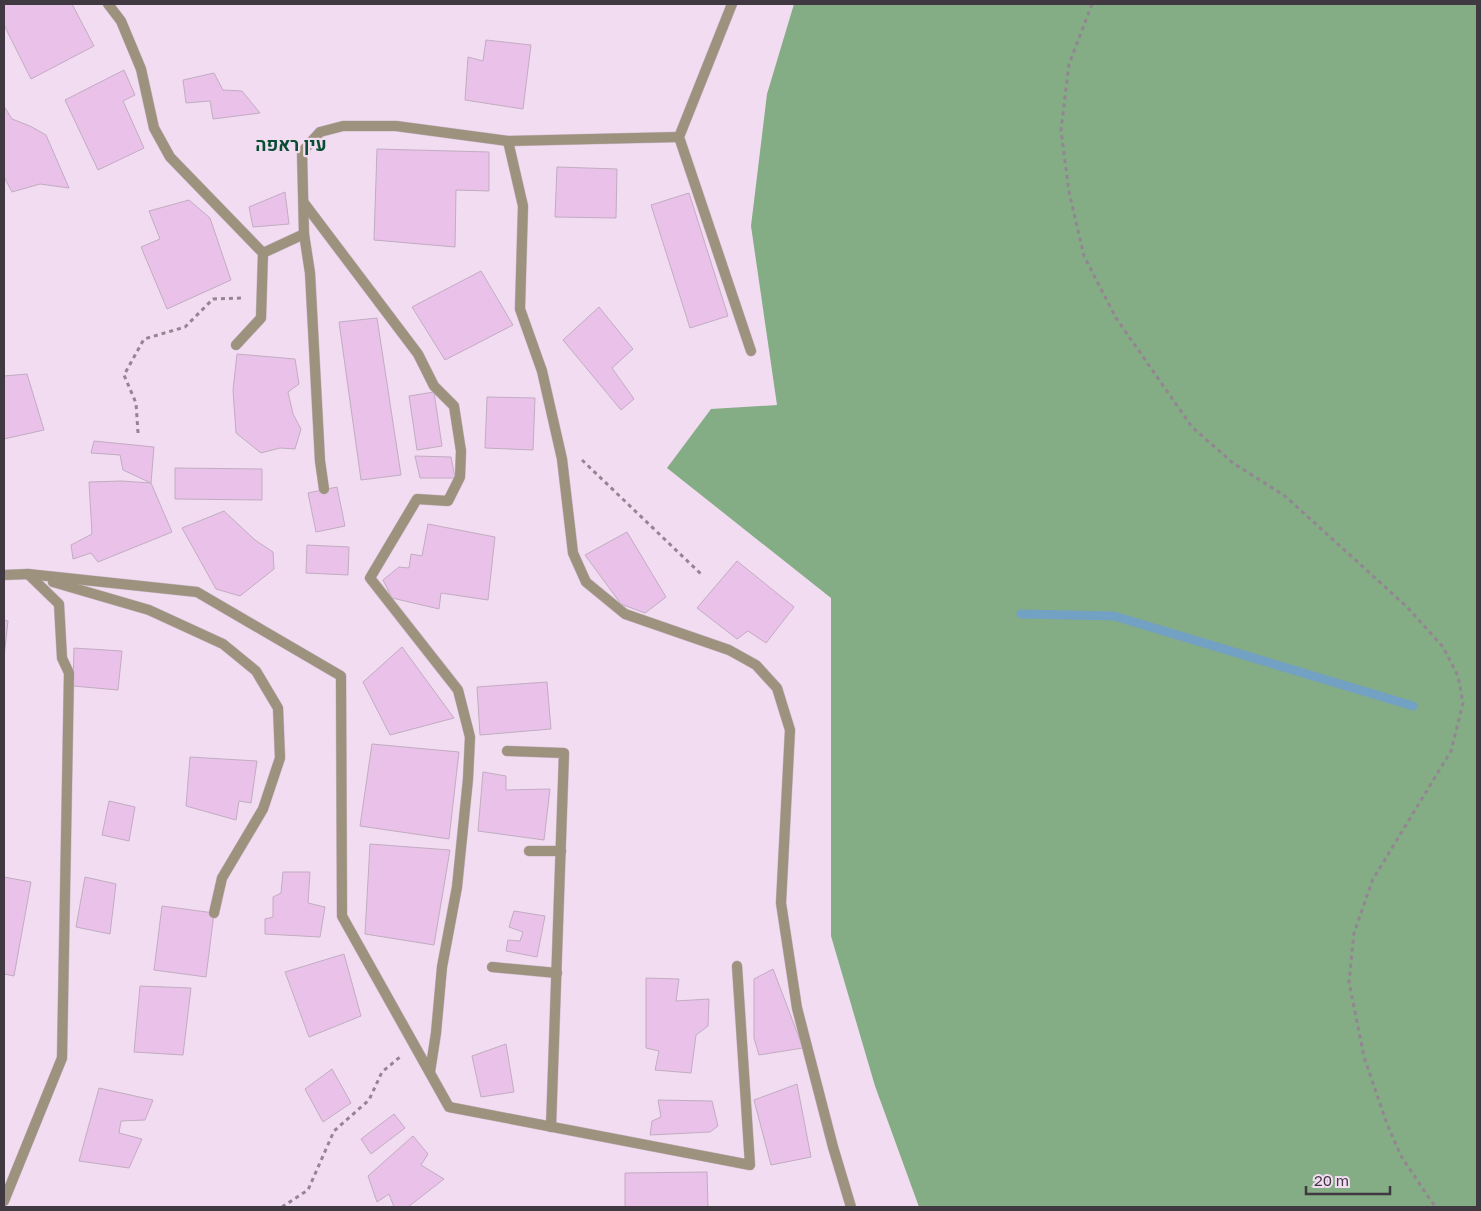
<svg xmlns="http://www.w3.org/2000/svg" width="1481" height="1211" viewBox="0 0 1481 1211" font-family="'Golos Text',Heebo,sans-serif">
  <rect width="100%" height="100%" fill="#f2dcf1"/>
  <!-- forest -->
  <path fill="#84ac85" d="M 794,4 L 1477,4 L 1477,1207 L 919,1207 L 875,1086 L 831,936 L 831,598 L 667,468 L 711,409 L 777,405 L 751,226 L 767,94 Z"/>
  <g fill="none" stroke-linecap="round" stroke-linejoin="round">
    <!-- stream -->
    <path stroke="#73a1c3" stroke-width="9" d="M 1021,614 L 1114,616 L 1413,706"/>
  </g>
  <!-- building -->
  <g fill="#e9c1e9" stroke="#c1adc1">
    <path d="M 4,4 L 72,4 L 94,46 L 31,79 L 4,25 Z"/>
    <path d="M 486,40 L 531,45 L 523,109 L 465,100 L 468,57 L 483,61 Z"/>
    <path d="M 124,70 L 135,95 L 123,101 L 144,148 L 98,170 L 65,100 Z"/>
    <path d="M 214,73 L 223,90 L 242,91 L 260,113 L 213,119 L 210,101 L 186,103 L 183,80 Z"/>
    <path d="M 4,106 L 12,119 L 30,126 L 46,135 L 69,188 L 40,184 L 12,192 L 4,177 Z"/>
    <path d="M 377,149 L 489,152 L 489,191 L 456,190 L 455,247 L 374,240 Z"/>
    <path d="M 557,167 L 617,169 L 616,218 L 555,217 Z"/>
    <path d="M 285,192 L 289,224 L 253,227 L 249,207 Z"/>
    <path d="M 689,193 L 728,316 L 690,328 L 651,205 Z"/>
    <path d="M 189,200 L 210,218 L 231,280 L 167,309 L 141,247 L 160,239 L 149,211 Z"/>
    <path d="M 481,271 L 513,325 L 445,360 L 412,307 Z"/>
    <path d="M 599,307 L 633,349 L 612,368 L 634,399 L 621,410 L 563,340 Z"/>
    <path d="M 377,318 L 401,475 L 361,480 L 339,322 Z"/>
    <path d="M 237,354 L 295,359 L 299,384 L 288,392 L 293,414 L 301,429 L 295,449 L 280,448 L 261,453 L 236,433 L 233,390 Z"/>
    <path d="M 27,374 L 44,430 L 4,439 L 4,376 Z"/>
    <path d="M 434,392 L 442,446 L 417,450 L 409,396 Z"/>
    <path d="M 487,397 L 535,398 L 533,450 L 485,448 Z"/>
    <path d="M 94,441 L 154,447 L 151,483 L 123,470 L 120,455 L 91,453 Z"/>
    <path d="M 415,456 L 451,457 L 455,478 L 420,478 Z"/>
    <path d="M 175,468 L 262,469 L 262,500 L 175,499 Z"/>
    <path d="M 121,481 L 151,483 L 172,532 L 98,562 L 91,553 L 73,559 L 71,545 L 92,534 L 89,482 Z"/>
    <path d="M 337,487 L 345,526 L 316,532 L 308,493 Z"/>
    <path d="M 224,511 L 255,540 L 273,552 L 274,569 L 240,596 L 216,589 L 182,528 Z"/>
    <path d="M 428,524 L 495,537 L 488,600 L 441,593 L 439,609 L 392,598 L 383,580 L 399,567 L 409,568 L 411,554 L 422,556 Z"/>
    <path d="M 627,532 L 666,597 L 645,613 L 621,604 L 585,555 Z"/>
    <path d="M 307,545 L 349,547 L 348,575 L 306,573 Z"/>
    <path d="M 737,561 L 794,607 L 766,643 L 748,631 L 737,639 L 697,608 Z"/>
    <path d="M 4,620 L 8,621 L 4,657 Z"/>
    <path d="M 402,647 L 454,718 L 390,735 L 363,682 Z"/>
    <path d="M 74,648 L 122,651 L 118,690 L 73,686 Z"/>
    <path d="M 547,682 L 551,729 L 480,735 L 477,687 Z"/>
    <path d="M 372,744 L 459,752 L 449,839 L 360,826 Z"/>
    <path d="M 190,757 L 257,761 L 251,803 L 239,801 L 236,820 L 186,806 Z"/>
    <path d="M 483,772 L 506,776 L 506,790 L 550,789 L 544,840 L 478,831 Z"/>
    <path d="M 109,801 L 135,807 L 129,841 L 102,835 Z"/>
    <path d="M 370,844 L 450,850 L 434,945 L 365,934 Z"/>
    <path d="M 283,872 L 310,872 L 308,903 L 325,907 L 320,937 L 265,934 L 265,919 L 273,917 L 273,897 L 281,893 Z"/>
    <path d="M 4,877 L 31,882 L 14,976 L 4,974 Z"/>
    <path d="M 85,877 L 116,884 L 110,934 L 76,927 Z"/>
    <path d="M 162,906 L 214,913 L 206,977 L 154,970 Z"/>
    <path d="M 514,911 L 545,916 L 537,957 L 506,951 L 508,940 L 520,941 L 523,932 L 509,927 Z"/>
    <path d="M 344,954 L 361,1016 L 309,1037 L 285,972 Z"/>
    <path d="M 773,969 L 803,1048 L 759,1055 L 754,1038 L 754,979 Z"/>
    <path d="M 646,978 L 679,979 L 676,1001 L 709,999 L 708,1026 L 696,1035 L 691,1073 L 655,1070 L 659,1051 L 646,1048 Z"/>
    <path d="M 140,986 L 191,988 L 183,1055 L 134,1052 Z"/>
    <path d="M 506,1044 L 514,1092 L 481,1097 L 472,1056 Z"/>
    <path d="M 332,1069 L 351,1103 L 323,1122 L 305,1089 Z"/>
    <path d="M 797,1084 L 811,1157 L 771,1165 L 754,1100 Z"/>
    <path d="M 99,1088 L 153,1100 L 145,1120 L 121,1121 L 119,1133 L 142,1139 L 129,1168 L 79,1161 Z"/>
    <path d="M 658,1100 L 712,1101 L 718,1126 L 710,1132 L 650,1135 L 652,1121 L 661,1117 Z"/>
    <path d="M 394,1114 L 405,1128 L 371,1154 L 361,1139 Z"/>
    <path d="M 413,1136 L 428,1154 L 421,1165 L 444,1179 L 408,1207 L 394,1207 L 389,1194 L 377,1202 L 368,1176 Z"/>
    <path d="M 707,1172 L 708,1207 L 625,1207 L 625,1173 Z"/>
  </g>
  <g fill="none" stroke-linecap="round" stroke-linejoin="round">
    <defs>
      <g id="street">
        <path d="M 108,4 L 121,21 L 141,69 L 154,128 L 170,157 L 263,253 L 261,318 L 236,345"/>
        <path d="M 732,4 L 679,137 L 751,351"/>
        <path d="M 508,141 L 523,206 L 520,309 L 542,371 L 562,459 L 573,553 L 586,582 L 625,614 L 729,650 L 756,665 L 777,688 L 790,730 L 781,903 L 797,1008 L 833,1147 L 851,1207"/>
        <path d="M 304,203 L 418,354 L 434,386 L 454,406 L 461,451 L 460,477 L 448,501 L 417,499 L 370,578 L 458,690 L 470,737 L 468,779 L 457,887 L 442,967 L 436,1033 L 430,1072"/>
        <path d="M 304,234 L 310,273 L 320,461 L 324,489"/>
        <path d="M 263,253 L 304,234 L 302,152 L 320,132 L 343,126 L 396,126 L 508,141 L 679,137"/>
        <path d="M 4,575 L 28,574 L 197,592 L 341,676 L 342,916 L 449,1107 L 750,1165 L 737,966"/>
        <path d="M 53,582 L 149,610 L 223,644 L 256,671 L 278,708 L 280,758 L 263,809 L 222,878 L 214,913"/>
        <path d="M 507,751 L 564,753 L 551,1127"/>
        <path d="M 529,851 L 561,851"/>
        <path d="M 492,967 L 557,973"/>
        <path d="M 4,1201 L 62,1058 L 69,673 L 62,658 L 59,604 L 28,574"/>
      </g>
    </defs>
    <!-- street casing -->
    <use href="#street" stroke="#cfbbce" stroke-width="11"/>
    <!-- path -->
    <g stroke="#948593" stroke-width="3" stroke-dasharray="4 4" stroke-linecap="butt">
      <path d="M 1092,4 L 1069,64 L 1061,130 L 1069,192 L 1084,256 L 1116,318 L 1192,427 L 1233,463 L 1285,496 L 1407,607 L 1443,647 L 1458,676 L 1463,703 L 1451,751 L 1373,879 L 1354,933 L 1349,982 L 1364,1057 L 1387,1124 L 1401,1156 L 1431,1201 L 1436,1207"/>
      <path d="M 138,433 L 136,403 L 124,375 L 144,339 L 185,327 L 213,299 L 241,298 L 242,296"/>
      <path d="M 582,460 L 702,575"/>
      <path d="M 282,1207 L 308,1190 L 334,1131 L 369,1100 L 382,1072 L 400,1057"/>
    </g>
    <!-- street -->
    <use href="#street" stroke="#9d927e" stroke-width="10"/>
  </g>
  <g text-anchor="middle" stroke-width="4.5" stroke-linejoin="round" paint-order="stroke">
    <!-- quarter labels -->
    <g font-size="18" font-weight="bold" fill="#094e32" stroke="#f2dcf1">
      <text x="291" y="151">עין ראפה</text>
    </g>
  </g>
  <!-- border -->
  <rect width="1481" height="1211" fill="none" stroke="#413941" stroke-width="10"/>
  <!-- scale -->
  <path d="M1306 1186v8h84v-8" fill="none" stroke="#413941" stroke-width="2.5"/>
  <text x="1314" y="1186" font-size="15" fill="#413941" stroke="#f2dcf1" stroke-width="4" paint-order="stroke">20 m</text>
</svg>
